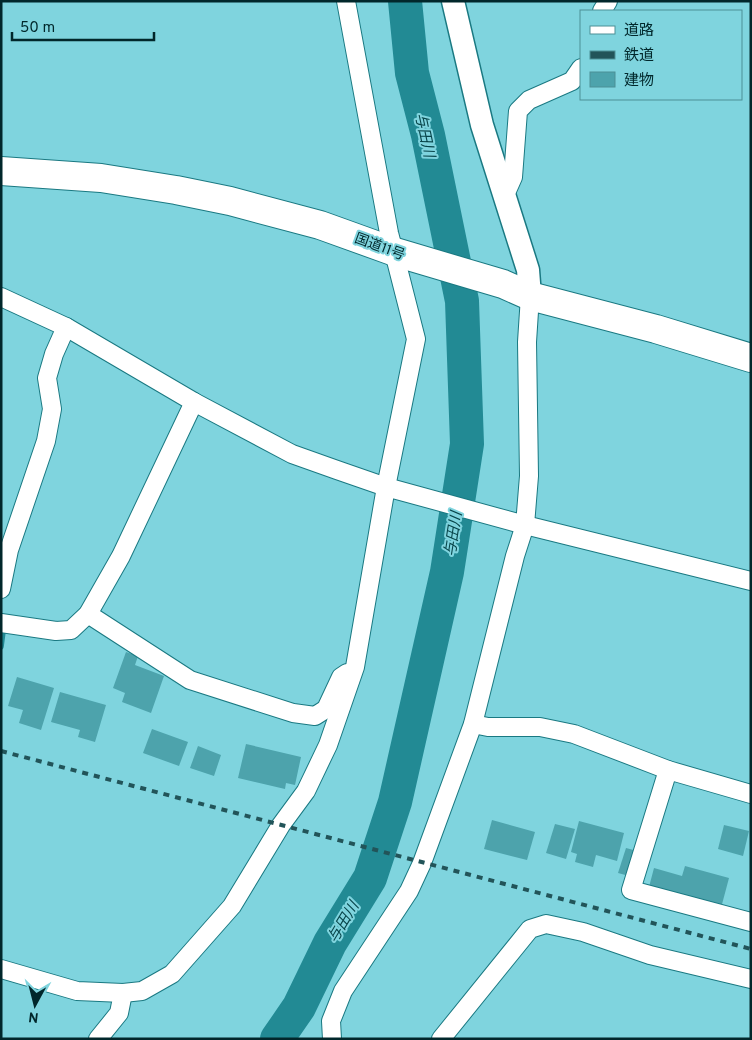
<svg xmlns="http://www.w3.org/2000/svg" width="752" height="1040" viewBox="0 0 752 1040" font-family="Overpass,'Noto Sans JP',sans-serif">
  <rect width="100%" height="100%" fill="#7fd4de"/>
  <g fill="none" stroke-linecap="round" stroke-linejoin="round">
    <!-- stream -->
    <path stroke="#228a94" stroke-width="5.5" d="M 1,647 L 3,632"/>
    <!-- river -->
    <path stroke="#228a94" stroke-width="34" d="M 277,1039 L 299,1007 L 330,943 L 370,878 L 395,802 L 447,572 L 467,444 L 462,301 L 428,135 L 412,73 L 405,1"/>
  </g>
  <!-- building -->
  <g fill="#4da3ac">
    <path d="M 126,652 L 138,656 L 135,665 L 164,676 L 151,713 L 122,702 L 125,693 L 113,688 Z"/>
    <path d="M 17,677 L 54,688 L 41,730 L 19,723 L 23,710 L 8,706 Z"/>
    <path d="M 60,692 L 106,705 L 95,742 L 78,737 L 80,730 L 51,722 Z"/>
    <path d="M 152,729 L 188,742 L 179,766 L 143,753 Z"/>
    <path d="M 246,744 L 301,757 L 295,785 L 286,783 L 285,789 L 238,778 Z"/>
    <path d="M 198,746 L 221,755 L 214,776 L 190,768 Z"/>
    <path d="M 492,820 L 535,832 L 527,860 L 484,849 Z"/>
    <path d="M 579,821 L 624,833 L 617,861 L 596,855 L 593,867 L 575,862 L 577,854 L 571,852 Z"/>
    <path d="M 555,824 L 575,829 L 566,859 L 546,853 Z"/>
    <path d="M 724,825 L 749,831 L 743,856 L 718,849 Z"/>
    <path d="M 626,848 L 641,852 L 633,877 L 618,873 Z"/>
    <path d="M 685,866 L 729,878 L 721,908 L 649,887 L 654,868 L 682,876 Z"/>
  </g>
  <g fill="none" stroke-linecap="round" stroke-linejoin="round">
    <defs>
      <g id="minor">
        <path d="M 602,11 L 608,1"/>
        <path d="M 505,195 L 513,177 L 518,111 L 529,100 L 572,81 L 581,68"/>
        <path d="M 1,297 L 66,327 L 194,402 L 292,454 L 337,470 L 386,487 L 525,525 L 751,581"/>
        <path d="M 1,589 L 9,550 L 46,441 L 52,409 L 47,378 L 54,354 L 66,327"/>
        <path d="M 88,614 L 190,680 L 293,713 L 315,716 L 326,709 L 341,677 L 347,673"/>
        <path d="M 1,623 L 56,631 L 71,630 L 88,614 L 121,556 L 194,402"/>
        <path d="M 473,724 L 488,727 L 540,727 L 574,734 L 668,770 L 751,794"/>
        <path d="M 668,770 L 631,890 L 751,922"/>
        <path d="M 1,969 L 77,991 L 123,993 L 142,991 L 172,974 L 232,906 L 281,825 L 306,791 L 328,745 L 355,667 L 386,487 L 416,339 L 389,233 L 346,1"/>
        <path d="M 98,1039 L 119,1013 L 123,993"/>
        <path d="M 332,1039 L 331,1021 L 343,991 L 409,891 L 422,863 L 473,724 L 515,556 L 525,525 L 529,476 L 527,342 L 530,296"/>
        <path d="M 441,1039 L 530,929 L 546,924 L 583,932 L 650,955 L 751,979"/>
      </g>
      <path id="tertiary" d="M 453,1 L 482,125 L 528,270 L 530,296"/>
      <path id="trunk" d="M 1,171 L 101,178 L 176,190 L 230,201 L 320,225 L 395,252 L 503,284 L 530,296 L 656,329 L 751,358"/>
    </defs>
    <!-- minor casing -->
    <use href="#minor" stroke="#1a7982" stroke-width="20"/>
    <!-- tertiary casing -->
    <use href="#tertiary" stroke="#1a7982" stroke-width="25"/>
    <!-- trunk casing -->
    <use href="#trunk" stroke="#1a7982" stroke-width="30"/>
    <!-- minor -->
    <use href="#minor" stroke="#fff" stroke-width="18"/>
    <!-- tertiary -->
    <use href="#tertiary" stroke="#fff" stroke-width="22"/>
    <!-- trunk -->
    <use href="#trunk" stroke="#fff" stroke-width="28"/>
    <!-- rail -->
    <path stroke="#225459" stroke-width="4" stroke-dasharray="6 6" stroke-linecap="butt" d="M 1,751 L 751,949"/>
  </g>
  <g text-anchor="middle" stroke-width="4" stroke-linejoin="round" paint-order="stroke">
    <!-- street labels -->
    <g font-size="14" fill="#01272b" stroke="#7fd4de">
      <text transform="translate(380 246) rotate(20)" y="5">国道11号</text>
    </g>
    <!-- water labels -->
    <g font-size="15" font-style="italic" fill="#08454a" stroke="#7fd4de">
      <text transform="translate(425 135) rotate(78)" y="5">与田川</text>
      <text transform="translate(453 534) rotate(-81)" y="5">与田川</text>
      <text transform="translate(343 922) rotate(-59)" y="5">与田川</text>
    </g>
  </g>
  <!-- border -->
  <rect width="752" height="1040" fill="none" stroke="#01272b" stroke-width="5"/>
  <!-- legend -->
  <rect x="580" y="10" width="162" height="90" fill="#7fd4de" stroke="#4d8f96"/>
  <rect x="590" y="26" width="25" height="8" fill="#ffffff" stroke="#4d8f96"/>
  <text x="624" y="35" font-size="15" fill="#01272b">道路</text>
  <rect x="590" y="51" width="25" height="8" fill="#225459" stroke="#4d8f96"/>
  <text x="624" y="60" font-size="15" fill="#01272b">鉄道</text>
  <rect x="590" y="72" width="25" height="15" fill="#4da3ac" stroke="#4d8f96"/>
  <text x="624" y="85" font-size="15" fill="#01272b">建物</text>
  <!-- north arrow -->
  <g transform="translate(35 1005) rotate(187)" stroke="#7fd4de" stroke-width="4" paint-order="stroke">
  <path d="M0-4L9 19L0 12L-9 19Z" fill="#01272b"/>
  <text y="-8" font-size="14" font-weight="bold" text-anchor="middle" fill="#01272b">N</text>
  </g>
  <!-- scale -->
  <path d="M12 32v8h142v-8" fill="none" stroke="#01272b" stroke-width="2.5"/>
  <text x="20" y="32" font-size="15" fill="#01272b" stroke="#7fd4de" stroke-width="4" paint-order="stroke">50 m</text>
</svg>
